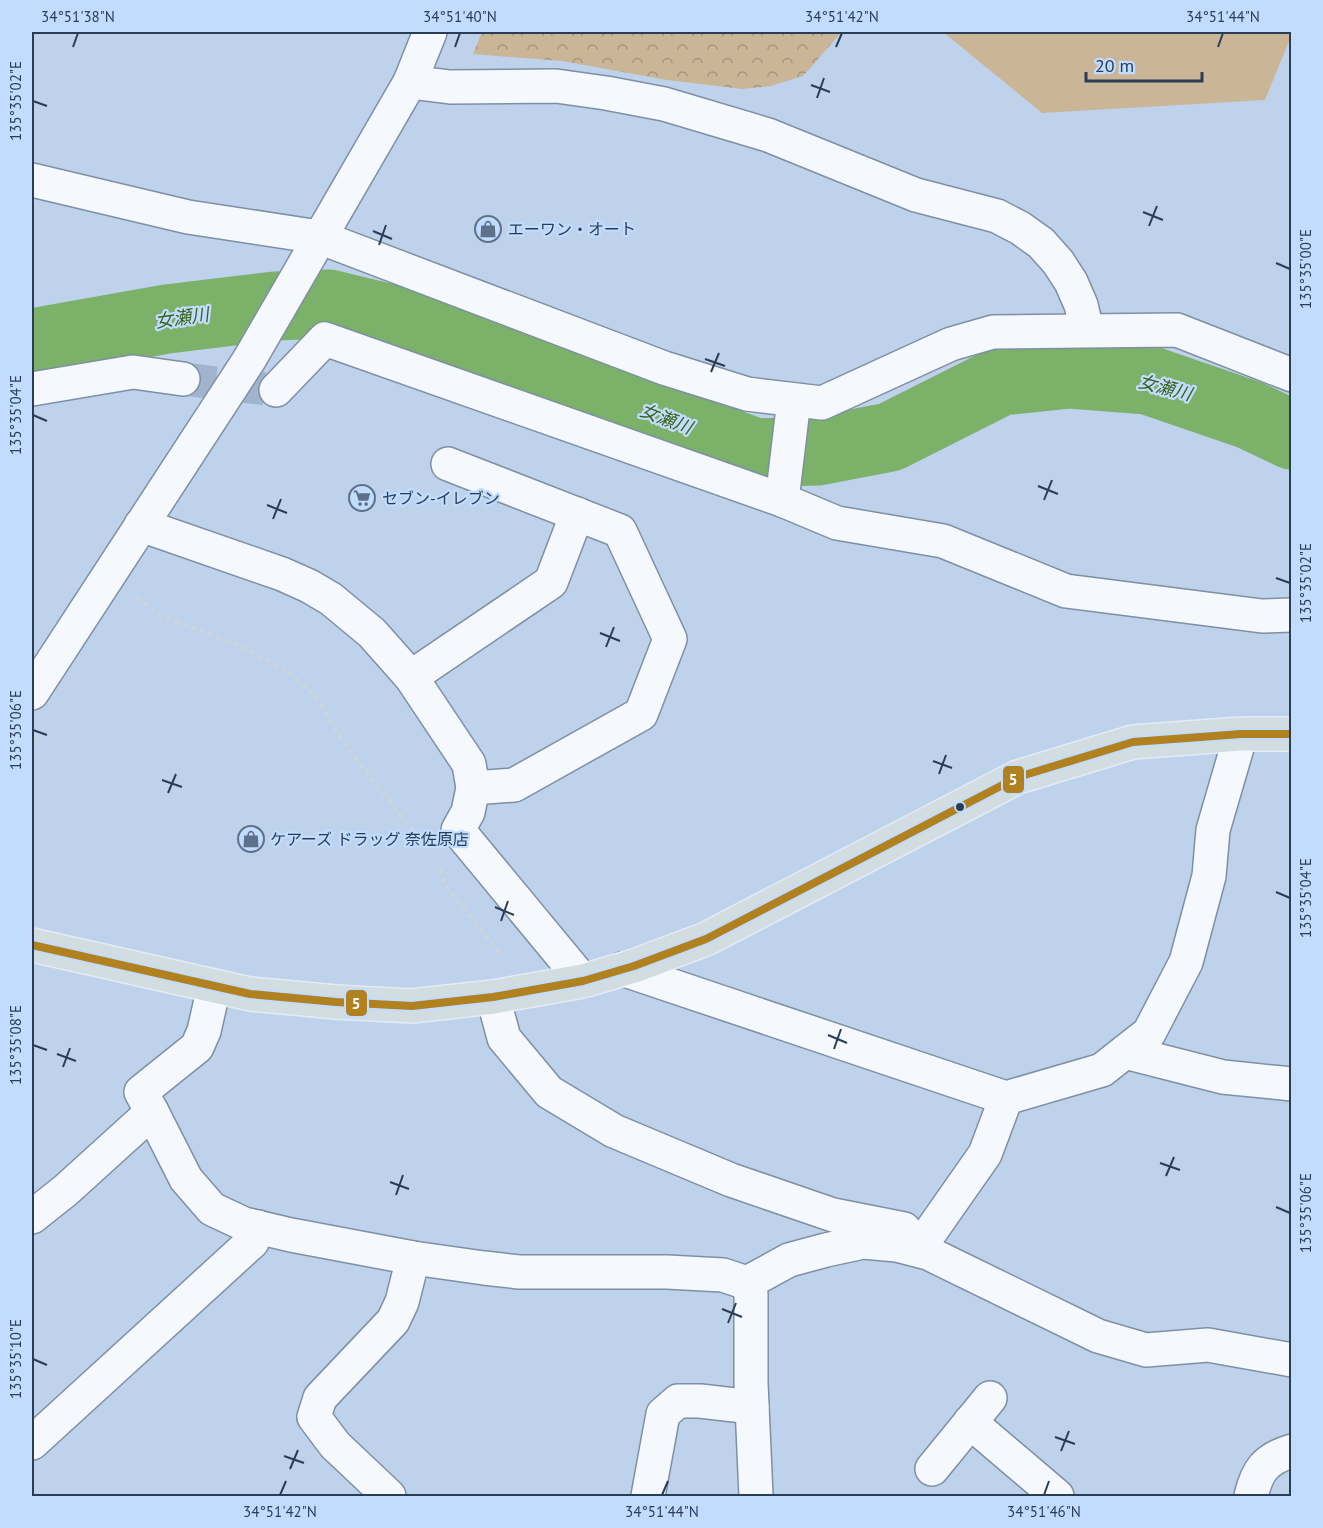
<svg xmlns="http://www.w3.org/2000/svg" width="1323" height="1528" viewBox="0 0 1323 1528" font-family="'PT Sans','Noto Sans JP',sans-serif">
  <defs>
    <pattern id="forest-crowns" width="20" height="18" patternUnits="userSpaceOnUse" patternTransform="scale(1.5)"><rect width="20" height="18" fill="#cab697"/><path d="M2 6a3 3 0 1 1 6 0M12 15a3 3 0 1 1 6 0" fill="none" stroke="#a4957e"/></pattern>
  </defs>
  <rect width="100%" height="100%" fill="#bed2eb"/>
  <!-- forest -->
  <path fill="url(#forest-crowns)" d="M 482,32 L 842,32 L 803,76 L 771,86 L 742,89 L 667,80 L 562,61 L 473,54 Z"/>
  <!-- garden -->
  <path fill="#cab697" d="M 943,32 L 1291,32 L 1292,34 L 1265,100 L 1042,113 Z"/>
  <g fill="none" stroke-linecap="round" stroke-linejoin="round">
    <!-- river -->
    <path stroke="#7cb16a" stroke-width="69" d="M 32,343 L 167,319 L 275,306 L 329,304 L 387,318 L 508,360 L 756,453 L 817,451 L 890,437 L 1001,381 L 1070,374 L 1148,380 L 1250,415 L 1292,435"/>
    <!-- minor-tunnel -->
    <path stroke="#a1b4cd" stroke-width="33" stroke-dasharray="33 16" stroke-linecap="butt" d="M 183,379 L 276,390"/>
    <defs>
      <g id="minor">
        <path d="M 410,82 L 450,87 L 556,86 L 606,93 L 664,104 L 768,135 L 916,195 L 997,216 L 1020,228 L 1041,243 L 1058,262 L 1071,282 L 1081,305 L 1087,330"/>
        <path d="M 32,180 L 188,217 L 319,237 L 664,368 L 747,394 L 822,403 L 951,344 L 993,332 L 1177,330 L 1292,375"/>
        <path d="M 32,389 L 133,372 L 183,379"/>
        <path d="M 276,390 L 325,339 L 782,500 L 837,523 L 943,541 L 1066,591 L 1262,616 L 1292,615"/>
        <path d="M 448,464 L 620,531 L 670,639 L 641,714 L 514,785 L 473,788"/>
        <path d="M 782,500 L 794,400"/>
        <path d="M 141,525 L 282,574 L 309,586 L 331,599 L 372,633 L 411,677 L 469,764 L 473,788 L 468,812 L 458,830 L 583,981"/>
        <path d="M 411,677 L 551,582 L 577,514"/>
        <path d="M 32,693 L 249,360 L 410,82 L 430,32"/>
        <path d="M 622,969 L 1006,1098 L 1102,1070 L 1149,1033 L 1186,962 L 1209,876 L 1213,830 L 1241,734"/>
        <path d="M 493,997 L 504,1038 L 549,1092 L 614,1131 L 731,1180 L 833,1215 L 904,1229"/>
        <path d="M 1125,1052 L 1223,1077 L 1292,1084"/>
        <path d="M 152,1112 L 186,1179 L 212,1209 L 244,1224 L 291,1235 L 413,1258 L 484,1268 L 519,1272 L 667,1272 L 723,1275 L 747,1283 L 751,1294 L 751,1383 L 756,1496"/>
        <path d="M 32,1217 L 66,1190 L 152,1112 L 141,1092 L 197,1047 L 204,1031 L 214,987"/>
        <path d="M 929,1234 L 985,1154 L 1006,1098"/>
        <path d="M 747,1283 L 789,1260 L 826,1250 L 863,1242 L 897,1245 L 928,1253 L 1098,1336 L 1146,1350 L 1208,1345 L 1292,1360"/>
        <path d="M 970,1422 L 1057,1496"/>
        <path d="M 32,1443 L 252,1242 L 258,1227"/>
        <path d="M 932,1469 L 990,1398"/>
        <path d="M 389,1496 L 335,1445 L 314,1417 L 320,1398 L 393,1321 L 402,1302 L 413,1258"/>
        <path d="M 648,1496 L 663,1414 L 678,1401 L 700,1401 L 752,1407"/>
        <path d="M 1251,1496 C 1257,1471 1265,1459 1292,1451"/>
      </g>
      <path id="major" d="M 32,945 L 250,994 L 336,1002 L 412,1006 L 493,997 L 583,981 L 634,966 L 706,939 L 1018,777 L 1133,742 L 1241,734 L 1292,734"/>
    </defs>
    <!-- minor casing -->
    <use href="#minor" stroke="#7f8fa4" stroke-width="36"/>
    <!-- major casing -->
    <use href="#major" stroke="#e2ebf6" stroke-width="36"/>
    <!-- path -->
    <g stroke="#ccd4dc" stroke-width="4" stroke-dasharray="4.5 4.5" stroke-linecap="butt">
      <path d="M 137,597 L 159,615 L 238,645 L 289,672 L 316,697 L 344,743 L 422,843"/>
      <path d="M 32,742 L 42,727"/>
      <path d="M 440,869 L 445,885 L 503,957"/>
    </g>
    <!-- minor -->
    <use href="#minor" stroke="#f5f8fc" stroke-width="33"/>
    <!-- major -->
    <use href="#major" stroke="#d2dde1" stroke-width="33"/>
    <defs>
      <path id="bus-1" d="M 32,945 L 250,994 L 336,1002 L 412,1006 L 493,997 L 583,981 L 634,966 L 706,939 L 1018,777 L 1133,742 L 1241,734 L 1292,734"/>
    </defs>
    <!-- bus-1 casing -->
    <use href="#bus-1" stroke="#c1dcff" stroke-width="12"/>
    <!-- bus-1 -->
    <use href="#bus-1" stroke="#b0811e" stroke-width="8"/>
  </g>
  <!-- ticks -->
  <path fill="none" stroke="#2b3d55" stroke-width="2" d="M 73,47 L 78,33M 455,47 L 460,33M 836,47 L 842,33M 1218,47 L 1223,33M 811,85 L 830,92M 817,98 L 824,78M 33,101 L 47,106M 1143,212 L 1163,220M 1149,226 L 1157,206M 373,231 L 392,239M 379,245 L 386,225M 1276,263 L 1290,269M 705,359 L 725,366M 711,372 L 719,353M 33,415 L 47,421M 1038,486 L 1058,494M 1044,500 L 1052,480M 267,505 L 287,513M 273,519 L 281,499M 1276,578 L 1290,583M 600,633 L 620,641M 606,647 L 614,627M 33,730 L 47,735M 933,761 L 952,768M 939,774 L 946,755M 162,780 L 182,787M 168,793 L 176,774M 1276,892 L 1290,898M 495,907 L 514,915M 501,921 L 508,901M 828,1035 L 847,1043M 33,1045 L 47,1050M 834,1049 L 841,1029M 57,1054 L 76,1061M 63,1067 L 70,1048M 1160,1163 L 1180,1170M 1166,1176 L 1174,1157M 390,1182 L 409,1189M 396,1195 L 403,1175M 1276,1207 L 1290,1213M 722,1309 L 742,1317M 728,1323 L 736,1303M 33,1359 L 47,1365M 1055,1437 L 1075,1444M 1061,1451 L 1069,1431M 284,1456 L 304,1463M 290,1469 L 298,1450M 280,1495 L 286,1481M 662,1495 L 668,1481M 1044,1495 L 1049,1481"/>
  <!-- icons -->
  <defs>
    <symbol id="shop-ring" viewBox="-11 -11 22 22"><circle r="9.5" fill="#c1dcff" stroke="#5e718a" stroke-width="1.5"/><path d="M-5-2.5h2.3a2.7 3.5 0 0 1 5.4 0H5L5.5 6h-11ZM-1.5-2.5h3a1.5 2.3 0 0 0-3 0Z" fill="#5e718a"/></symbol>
    <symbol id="supermarket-ring" viewBox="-11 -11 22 22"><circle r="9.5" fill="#c1dcff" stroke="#5e718a" stroke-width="1.5"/><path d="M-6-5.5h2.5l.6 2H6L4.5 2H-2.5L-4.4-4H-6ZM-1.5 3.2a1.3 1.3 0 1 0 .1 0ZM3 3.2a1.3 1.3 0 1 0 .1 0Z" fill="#5e718a"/></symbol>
  </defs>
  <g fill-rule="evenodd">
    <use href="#shop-ring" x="473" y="214" width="30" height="30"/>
    <use href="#supermarket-ring" x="347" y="483" width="30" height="30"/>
    <use href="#shop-ring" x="236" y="824" width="30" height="30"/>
  </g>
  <!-- markers -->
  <circle fill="#2b3d55" stroke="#c1dcff" stroke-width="2" cx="960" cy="807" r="5"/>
  <g text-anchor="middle" stroke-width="4.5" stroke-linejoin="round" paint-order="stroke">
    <!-- poi labels -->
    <g font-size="16" fill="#2b3d55" stroke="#c1dcff" text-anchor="start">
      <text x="508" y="235">エーワン・オート</text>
      <text x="382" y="504">セブン-イレブン</text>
      <text x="270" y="845">ケアーズ ドラッグ 奈佐原店</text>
    </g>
    <!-- water labels -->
    <g font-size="18" font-style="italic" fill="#376318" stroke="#c1dcff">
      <text transform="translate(182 318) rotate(-8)" y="6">女瀬川</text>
      <text transform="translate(1165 388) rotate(15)" y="6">女瀬川</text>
      <text transform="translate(666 419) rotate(21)" y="6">女瀬川</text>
    </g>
  </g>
  <g stroke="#c1dcff" stroke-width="2">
    <rect x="1002" y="765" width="23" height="29" rx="6" fill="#b0811e"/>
    <rect x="345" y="989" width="23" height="28" rx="6" fill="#b0811e"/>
  </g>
  <g font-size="16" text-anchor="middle" font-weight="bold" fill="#fff">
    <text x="1013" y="785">5</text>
    <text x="356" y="1009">5</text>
  </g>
  <!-- border -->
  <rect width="1323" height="1528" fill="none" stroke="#c1dcff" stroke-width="66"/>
  <!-- scale -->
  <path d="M1086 72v9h116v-9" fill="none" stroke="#2b3d55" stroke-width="3"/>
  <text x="1095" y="72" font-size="18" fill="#2b3d55" stroke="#c1dcff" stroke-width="4.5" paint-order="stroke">20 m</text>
  <rect x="33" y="33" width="1257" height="1462" fill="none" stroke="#2b3d55" stroke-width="2"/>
  <g font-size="15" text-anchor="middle" fill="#2b3d55">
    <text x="78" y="22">34°51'38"N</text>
    <text x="460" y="22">34°51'40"N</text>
    <text x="842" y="22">34°51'42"N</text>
    <text x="1223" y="22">34°51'44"N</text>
    <text transform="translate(16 101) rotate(-90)" y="5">135°35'02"E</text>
    <text transform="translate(1306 269) rotate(-90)" y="5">135°35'00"E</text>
    <text transform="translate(16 415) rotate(-90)" y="5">135°35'04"E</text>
    <text transform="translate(1306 583) rotate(-90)" y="5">135°35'02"E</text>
    <text transform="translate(16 730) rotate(-90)" y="5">135°35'06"E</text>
    <text transform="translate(1306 898) rotate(-90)" y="5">135°35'04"E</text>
    <text transform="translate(16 1045) rotate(-90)" y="5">135°35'08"E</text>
    <text transform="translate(1306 1213) rotate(-90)" y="5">135°35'06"E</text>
    <text transform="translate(16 1359) rotate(-90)" y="5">135°35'10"E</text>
    <text x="280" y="1517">34°51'42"N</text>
    <text x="662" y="1517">34°51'44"N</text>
    <text x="1044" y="1517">34°51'46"N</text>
  </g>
</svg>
